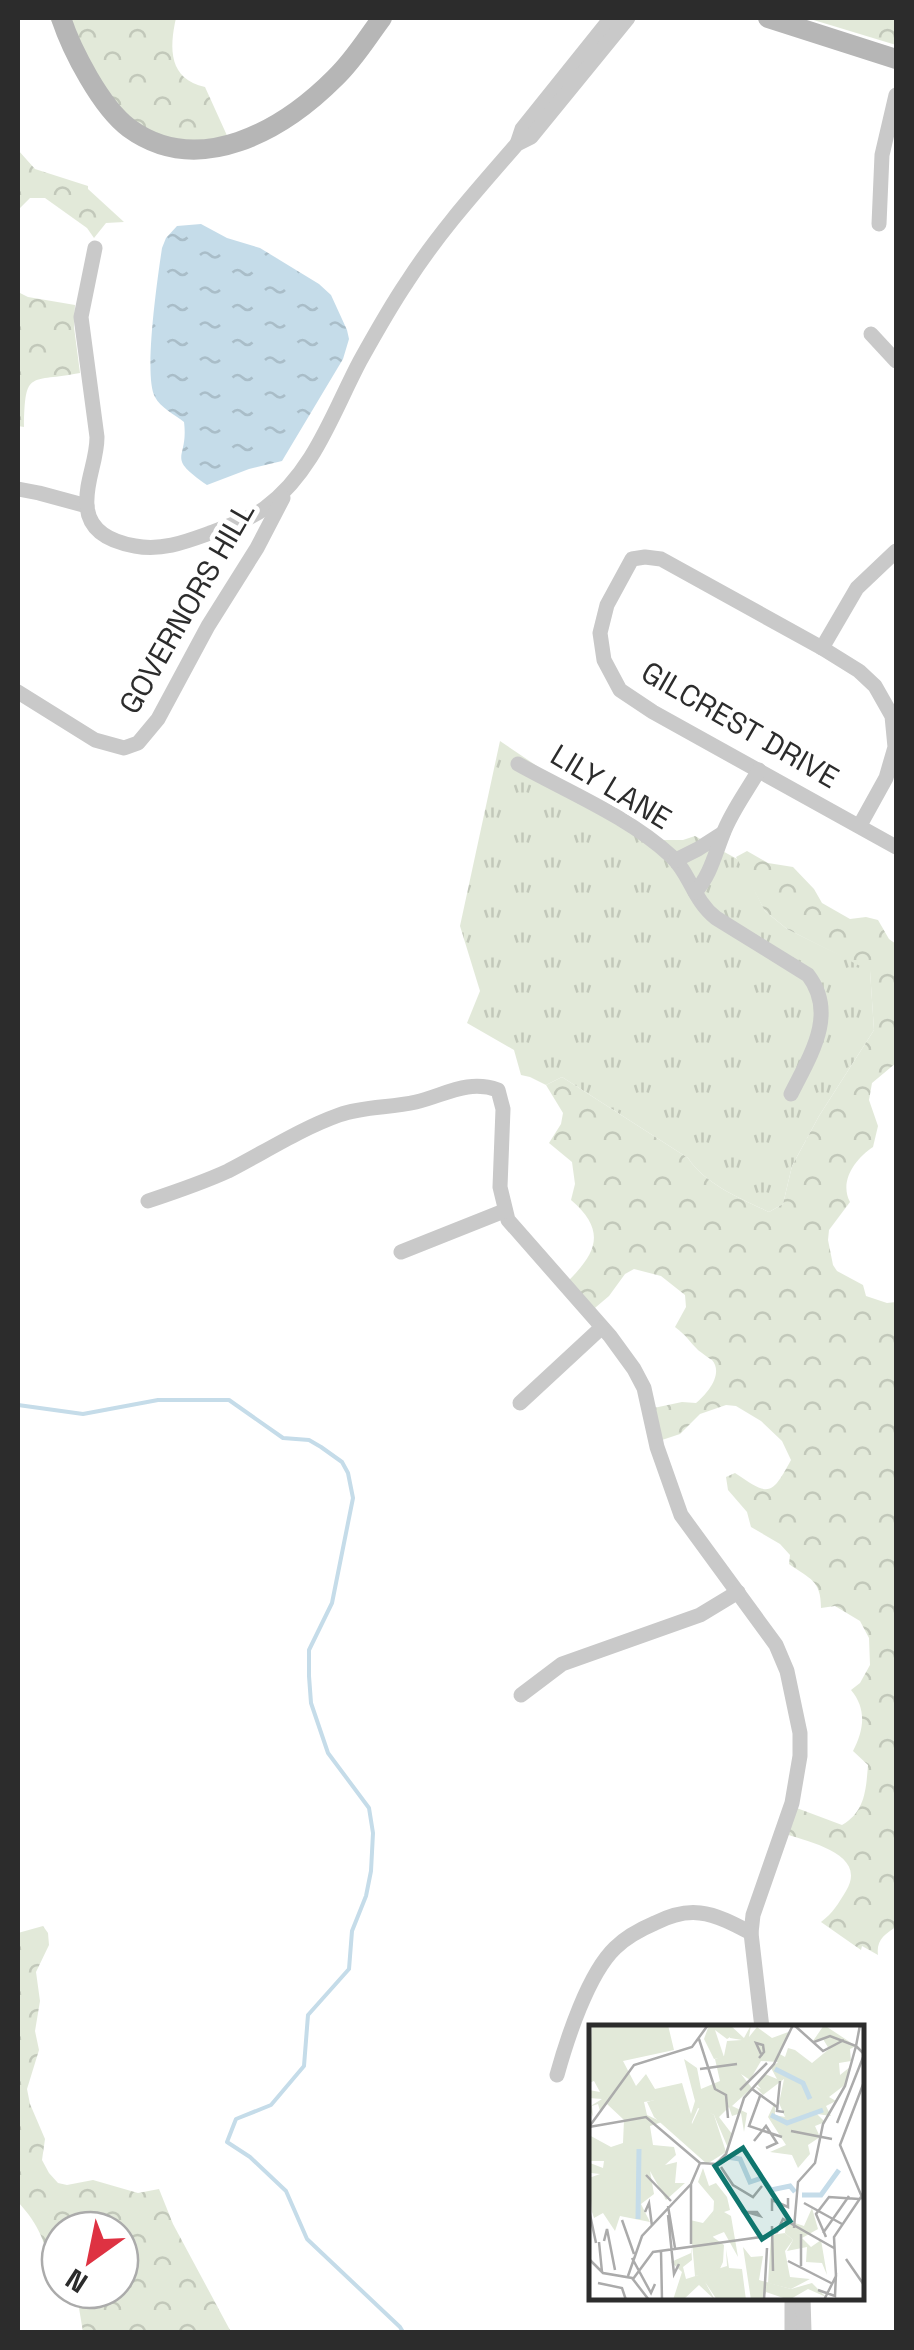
<svg xmlns="http://www.w3.org/2000/svg" width="914" height="2350" viewBox="0 0 914 2350" font-family="'Space Grotesk',sans-serif">
  <defs>
    <pattern id="grass-tufts" width="24" height="20" patternUnits="userSpaceOnUse" patternTransform="scale(2.5)"><rect width="24" height="20" fill="#e2e9d9"/><path d="M3 7l-1-3M5 7V3M7 7l1-3M15 17l-1-3M17 17v-4M19 17l1-3" fill="none" stroke="#c2c8ba"/></pattern>
    <pattern id="forest-crowns" width="20" height="18" patternUnits="userSpaceOnUse" patternTransform="scale(2.5)"><rect width="20" height="18" fill="#e2e9d9"/><path d="M2 6a3 3 0 1 1 6 0M12 15a3 3 0 1 1 6 0" fill="none" stroke="#c2c8ba"/></pattern>
    <pattern id="water-ripples" width="26" height="14" patternUnits="userSpaceOnUse" patternTransform="scale(2.5)"><rect width="26" height="14" fill="#c5dce9"/><path d="M2 4q2-2 4 0t4 0M15 11q2-2 4 0t4 0" fill="none" stroke="#a9bdc8"/></pattern>
  </defs>
  <rect width="100%" height="100%" fill="#fff"/>
  <!-- grass -->
  <path fill="url(#grass-tufts)" d="M 500,741 L 621,823 L 654,840 L 683,840 L 695,836 L 739,860 L 765,911 L 787,929 L 870,970 L 874,1030 L 819,1116 L 792,1166 L 783,1204 L 769,1212 C 740,1198 706,1185 688,1158 L 562,1077 L 546,1085 L 530,1077 L 521,1075 L 514,1050 L 467,1023 L 480,991 L 460,926 Z"/>
  <!-- forest -->
  <g fill="url(#forest-crowns)">
    <path d="M 50,18 L 176,18 C 169,49 169,79 205,87 L 234,151 L 176,153 L 80,80 Z"/>
    <path d="M 807,18 L 896,18 L 896,45 Z"/>
    <path d="M 18,150 L 35,169 L 88,186 L 88,189 L 124,222 L 106,223 L 94,238 L 87,228 L 45,198 L 30,198 L 18,210 Z"/>
    <path d="M 18,292 L 28,297 L 75,305 L 74,327 L 80,373 C 30,383 25,368 24,427 L 18,426 Z"/>
    <path d="M 747,851 L 768,863 L 793,867 L 814,889 L 822,903 L 850,919 L 866,917 L 878,920 L 889,939 L 896,944 L 896,1063 L 872,1083 L 869,1100 L 878,1126 L 873,1147 C 855,1159 839,1181 850,1202 L 829,1230 L 828,1240 L 833,1265 L 837,1271 L 863,1285 L 866,1296 L 887,1303 L 896,1302 L 896,1927 C 885,1934 876,1940 878,1955 L 862,1946 L 861,1950 L 821,1922 C 833,1913 838,1904 846,1891 C 869,1853 807,1842 783,1833 L 794,1807 L 842,1825 C 865,1812 866,1790 868,1765 L 853,1751 C 864,1730 867,1709 851,1690 L 860,1683 L 870,1665 L 869,1638 L 860,1621 L 835,1606 L 821,1608 C 821,1580 810,1579 789,1564 L 790,1555 L 780,1544 L 751,1527 L 747,1512 L 728,1490 L 726,1477 L 735,1473 C 769,1496 771,1497 791,1460 L 782,1441 L 761,1421 L 736,1406 L 726,1405 L 700,1414 L 680,1434 L 656,1442 L 649,1409 L 682,1402 L 696,1403 C 707,1394 724,1374 712,1360 C 710,1359 699,1351 698,1350 C 689,1341 687,1336 675,1327 L 686,1307 L 685,1295 L 661,1276 L 634,1269 L 625,1274 L 609,1296 L 589,1313 L 566,1283 C 597,1253 607,1231 571,1200 L 575,1184 L 572,1162 L 549,1143 L 561,1124 L 563,1113 L 546,1085 L 562,1077 L 688,1158 C 706,1185 740,1198 769,1212 L 783,1204 L 792,1166 L 819,1116 L 874,1030 L 870,971 L 787,929 L 765,911 L 736,857 Z"/>
    <path d="M 43,1926 L 48,1933 L 49,1945 L 36,1972 L 40,2001 L 35,2031 L 39,2050 L 27,2089 L 30,2104 L 45,2139 L 42,2160 L 49,2173 L 58,2183 L 67,2185 L 93,2180 L 138,2193 L 159,2189 L 173,2224 L 231,2332 L 83,2332 L 77,2296 L 73,2290 L 120,2290 L 120,2230 L 60,2230 L 60,2282 L 48,2283 C 50,2249 41,2227 18,2202 L 18,1933 Z"/>
  </g>
  <!-- water -->
  <path fill="url(#water-ripples)" d="M 201,224 L 227,238 L 260,248 L 319,284 L 331,295 L 347,330 L 349,339 L 343,359 L 282,461 L 249,469 L 207,485 C 164,455 189,461 184,422 C 175,415 160,407 155,397 C 143,376 158,275 162,248 L 166,238 L 177,226 Z"/>
  <g fill="none" stroke-linecap="round" stroke-linejoin="round">
    <!-- stream -->
    <path stroke="#c5dce9" stroke-width="4" d="M 18,1405 L 83,1414 L 158,1400 L 229,1400 L 283,1438 L 309,1440 L 321,1447 L 342,1462 L 348,1473 L 353,1498 L 332,1603 L 309,1650 L 309,1676 L 311,1703 L 328,1753 L 369,1808 L 373,1833 L 371,1871 L 366,1896 L 352,1931 L 349,1969 L 308,2015 L 304,2066 L 271,2105 L 236,2119 L 227,2142 L 250,2157 L 286,2191 L 307,2239 L 400,2327 L 403,2332"/>
    <!-- street -->
    <g stroke="#c9c9c9" stroke-width="15">
      <path d="M 517,144 L 522,129 L 611,18"/>
      <path d="M 879,224 L 882,155 L 896,95"/>
      <path d="M 871,334 L 896,361"/>
      <path d="M 18,489 L 39,493 L 87,506 C 89,532 112,542 135,546 C 162,551 185,542 210,533 C 229,525 249,520 265,508 C 314,472 333,412 360,361 C 375,334 390,307 407,282 C 439,232 478,189 517,144 L 531,137 L 628,18"/>
      <path d="M 87,506 C 85,482 97,461 97,437 L 81,317 L 95,248"/>
      <path d="M 822,648 L 857,588 L 896,551"/>
      <path d="M 18,692 L 95,740 L 124,748 L 138,743 L 158,719 L 208,626 L 257,548 L 283,498"/>
      <path d="M 518,764 C 568,792 629,817 671,856 C 690,873 693,900 716,918 L 808,975 C 838,1014 810,1056 791,1094"/>
      <path d="M 860,825 L 886,778 L 895,747 L 892,716 L 875,686 L 859,671 L 822,648 L 661,559 L 645,557 L 632,559 L 607,605 L 600,633 L 604,660 L 620,690 L 653,712 L 896,847"/>
      <path d="M 676,860 L 698,849 L 723,833"/>
      <path d="M 695,892 C 710,876 715,854 723,834 C 731,812 747,791 759,770"/>
      <path d="M 148,1201 C 175,1192 202,1183 228,1171 C 265,1152 300,1129 339,1115 C 364,1106 390,1108 416,1102 C 445,1095 468,1079 498,1090 L 503,1109 L 500,1187 L 508,1220 L 610,1336 L 634,1369 L 644,1388 L 657,1447 L 681,1515 L 776,1645 L 787,1671 L 800,1733 L 800,1756 L 792,1803 L 753,1915 L 751,1933 L 762,2028"/>
      <path d="M 401,1252 L 504,1211"/>
      <path d="M 520,1403 L 601,1328"/>
      <path d="M 521,1695 L 562,1664 L 700,1615 L 738,1592"/>
      <path d="M 557,2075 C 567,2039 588,1974 615,1948 C 626,1937 641,1929 655,1923 C 669,1916 685,1911 700,1913 C 718,1915 736,1925 751,1933"/>
      <path d="M 792,2298 L 792,2332"/>
      <path d="M 803,2298 L 804,2332"/>
    </g>
    <!-- secondary -->
    <g stroke="#b6b6b6" stroke-width="20">
      <path d="M 61,18 C 72,51 101,107 129,128 C 199,179 283,130 335,78 C 354,60 367,38 382,18"/>
      <path d="M 768,18 L 896,59"/>
    </g>
  </g>
  <g text-anchor="middle" stroke-width="10" stroke-linejoin="round" paint-order="stroke">
    <!-- street labels -->
    <g font-size="30" fill="#2c2c2c" stroke="#fff">
      <text transform="translate(187 608) rotate(-60)" y="10">GOVERNORS HILL</text>
      <text transform="translate(740 725) rotate(30)" y="10">GILCREST DRIVE</text>
      <text transform="translate(611 787) rotate(31)" y="10">LILY LANE</text>
    </g>
  </g>
  <!-- overview -->
  <g transform="translate(589 2025)">
    <rect width="275" height="275" fill="#fff"/>
    <path d="M 84,70 L 94,71 L 103,99 L 111,82 L 125,90 L 137,127 L 118,139 L 65,92 L 58,77 ZM 125,185 L 124,212 L 135,220 L 134,237 L 129,248 L 106,251 L 101,195 L 114,198 ZM 196,208 L 204,215 L 196,226 L 201,252 L 221,254 L 202,264 L 179,258 L 182,210 Z" fill="#e2e9d9"/>
    <path d="M 3,0 L 79,0 L 85,25 L 34,36 L 47,61 L 57,49 L 66,64 L 93,58 L 102,89 L 106,76 L 95,34 L 108,43 L 112,64 L 131,56 L 126,34 L 135,31 L 138,16 L 153,15 L 141,13 L 141,0 L 155,13 L 162,0 L 160,12 L 168,2 L 183,13 L 202,6 L 189,28 L 196,32 L 199,23 L 206,25 L 223,38 L 240,24 L 234,14 L 224,16 L 235,0 L 267,21 L 261,24 L 262,36 L 250,38 L 251,50 L 261,42 L 257,59 L 240,72 L 247,76 L 237,81 L 242,91 L 228,89 L 236,97 L 226,101 L 231,112 L 219,120 L 221,129 L 209,143 L 203,130 L 181,127 L 197,120 L 179,92 L 186,77 L 186,90 L 196,92 L 190,78 L 195,54 L 174,70 L 166,61 L 172,64 L 168,59 L 176,49 L 188,54 L 182,43 L 189,37 L 172,36 L 161,55 L 152,49 L 163,63 L 143,81 L 158,88 L 155,107 L 152,88 L 143,91 L 140,82 L 130,92 L 143,109 L 139,123 L 125,90 L 109,83 L 102,99 L 92,77 L 96,88 L 87,76 L 90,88 L 73,76 L 93,71 L 55,77 L 58,90 L 73,97 L 61,101 L 64,120 L 85,122 L 87,130 L 76,140 L 88,137 L 86,158 L 96,158 L 77,175 L 61,146 L 65,169 L 52,179 L 61,197 L 31,191 L 26,206 L 14,188 L 5,193 L 3,187 L 0,153 L 11,149 L 2,148 L 1,138 L 14,143 L 15,136 L 0,136 L 0,110 L 22,122 L 34,118 L 35,95 L 18,79 L 11,86 L 9,79 L 3,81 L 4,92 L 0,82 L 13,74 L 0,73 L 0,65 L 11,67 L 5,56 L 0,58 ZM 114,143 L 120,161 L 127,158 L 138,172 L 141,185 L 135,187 L 142,191 L 149,232 L 135,207 L 123,212 L 125,176 L 109,157 ZM 223,183 L 229,204 L 213,213 L 222,222 L 232,215 L 238,250 L 233,238 L 217,237 L 218,222 L 198,226 L 204,215 L 196,208 L 197,195 L 215,201 ZM 102,220 L 103,235 L 94,242 L 97,254 L 138,241 L 137,224 L 140,243 L 153,244 L 157,275 L 128,275 L 116,257 L 126,275 L 110,260 L 94,275 L 84,275 L 93,247 L 82,237 L 102,228 ZM 154,222 L 162,232 L 174,231 L 170,255 L 202,264 L 223,258 L 237,272 L 219,264 L 200,275 L 177,267 L 174,275 L 162,275 Z" fill="#e2e9d9"/>
    <path d="M 120,0 L 140,0 L 146,9 L 138,14 L 126,5 L 135,32 L 125,34 L 115,14 Z" fill="#e2e9d9"/>
    <path fill="none" stroke="#c5dce9" stroke-width="5" d="M 186,44 L 214,58 L 221,74M 182,90 L 198,98 L 234,85M 138,132 L 151,134 L 161,157 L 173,153 L 182,165 L 201,161 L 206,167M 213,170 L 232,170 L 250,145M 49,194 L 50,124"/>
    <path fill="none" stroke="#ababab" stroke-width="2.5" d="M 205,0 L 234,26 L 255,15M 271,0 L 267,21 L 275,29M 110,14 L 126,64 L 137,70 L 139,93M 170,33 L 175,27 L 174,20 L 167,18 L 172,29M 111,44 L 148,39M 191,56 L 188,86 L 195,87M 275,57 L 251,120 L 275,177M 163,64 L 188,82M 151,65 L 178,38M 171,71 L 160,101 L 193,112M 248,98 L 275,30M 0,102 L 45,40 L 103,22 L 119,0M 0,102 L 57,92 L 111,138M 202,106 L 243,114M 165,116 L 177,101 L 188,118 L 177,123M 0,128 L 0,175M 132,142 L 144,160 L 164,172 L 173,161M 57,150 L 82,176M 149,176 L 154,187 L 168,187 L 171,191 L 158,187M 215,178 L 253,199M 79,181 L 86,223M 0,185 L 7,218M 183,186 L 183,175 L 199,182 L 199,173M 56,187 L 60,178 L 63,201M 79,190 L 85,249 L 90,239M 33,195 L 45,229M 183,201 L 184,246M 205,203 L 209,157 L 226,138 L 234,99 L 256,61 L 267,21 L 241,11 L 225,17M 234,208 L 260,171M 237,212 L 227,189 L 240,172 L 270,174M 15,216 L 18,204 L 26,245M 10,217 L 13,247M 102,219 L 102,159M 72,226 L 73,275M 43,233 L 62,268 L 66,259M 0,234 L 14,248 L 43,253 L 60,275M 257,234 L 275,260M 199,236 L 244,259M 212,241 L 212,209M 39,251 L 53,211 L 102,159 L 111,138 L 127,139 L 137,129 L 155,73 L 185,39 L 204,0M 44,254 L 64,227 L 172,212 L 188,207 L 194,194 L 245,223M 9,258 L 33,263 L 37,275M 229,265 L 246,271 L 247,248M 175,275 L 178,223M 235,275 L 247,251 L 245,212 L 274,169"/>
    <path fill="#0f766e" fill-opacity="0.15" stroke="#0f766e" stroke-width="5" d="M 154,123 L 201,196 L 173,214 L 126,141 Z"/>
    <rect width="275" height="275" fill="none" stroke="#2c2c2c" stroke-width="5"/>
  </g>
  <!-- border -->
  <rect width="914" height="2350" fill="none" stroke="#2c2c2c" stroke-width="40"/>
  <!-- north arrow -->
  <g transform="translate(90 2260) rotate(213)"><circle r="48" fill="#ffffff" stroke="#ababab" stroke-width="2.5"/>
  <path d="M0-8L18 38L0 25L-18 38Z" fill="#de3242"/>
  <text y="-15" font-size="28" font-weight="bold" text-anchor="middle" fill="#2c2c2c">N</text>
  </g>
</svg>
